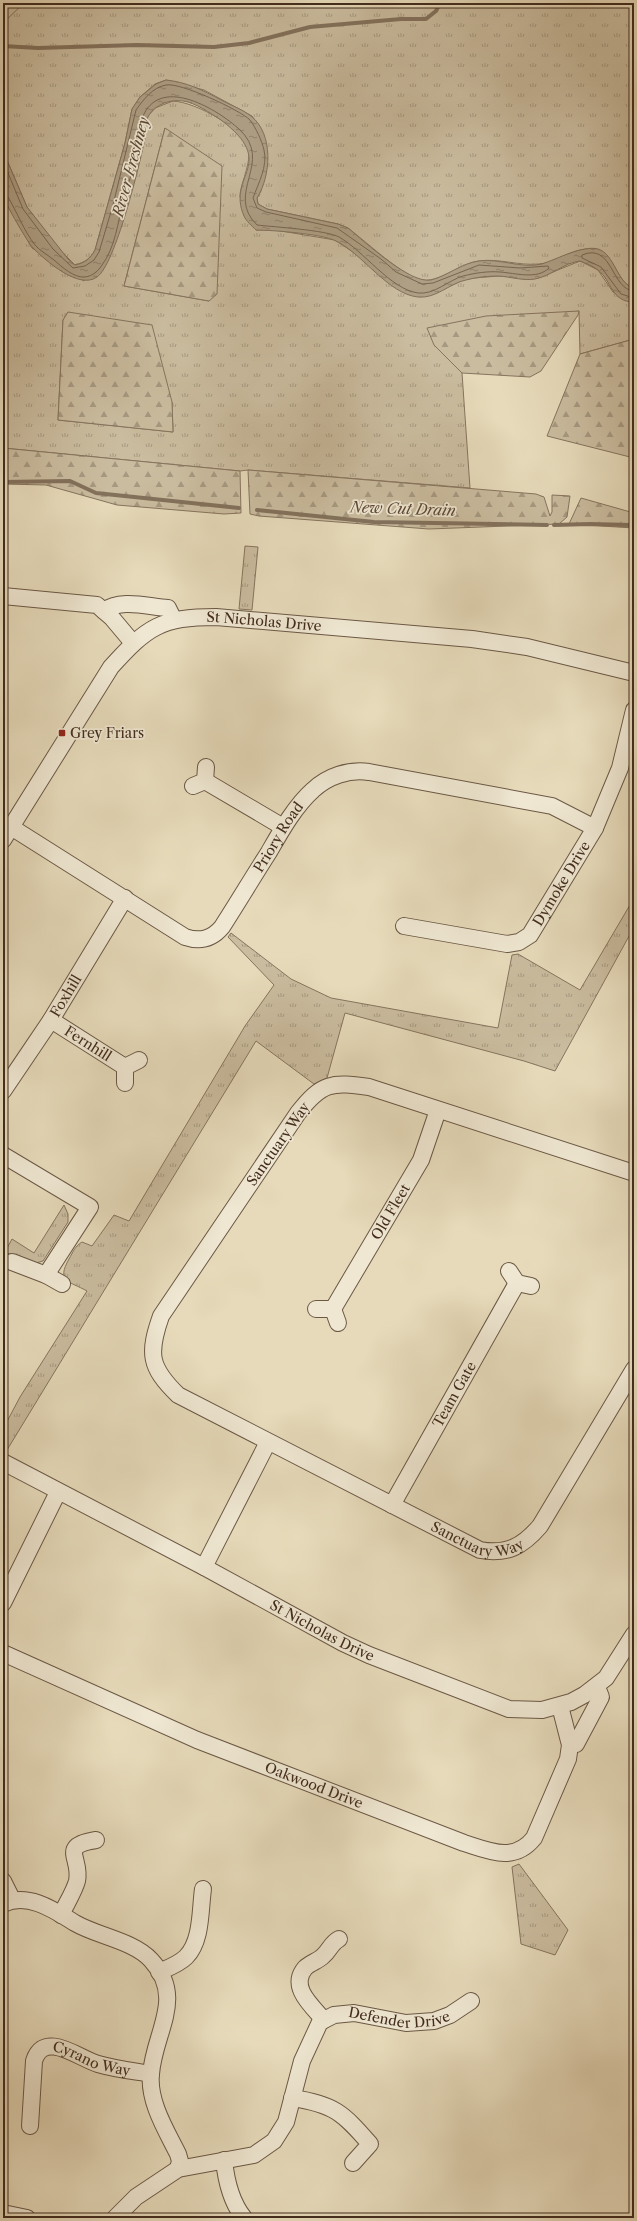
<svg xmlns="http://www.w3.org/2000/svg" width="637" height="2221" viewBox="0 0 637 2221" font-family="'Libre Caslon Text',serif">
  <defs>
    <pattern id="grass-tufts" width="24" height="20" patternUnits="userSpaceOnUse"><rect width="24" height="20" fill="#cabc9f"/><path d="M3 7l-1-3M5 7V3M7 7l1-3M15 17l-1-3M17 17v-4M19 17l1-3" fill="none" stroke="#a69981"/></pattern>
    <pattern id="forest-firs" width="22" height="20" patternUnits="userSpaceOnUse"><rect width="22" height="20" fill="#cabc9f"/><path d="M5 1l3.5 6h-7zM16 11l3.5 6h-7z" fill="#a69981"/></pattern>
    <pattern id="water-ripples" width="26" height="14" patternUnits="userSpaceOnUse"><rect width="26" height="14" fill="#ae9f85"/><path d="M2 4q2-2 4 0t4 0M15 11q2-2 4 0t4 0" fill="none" stroke="#8f826c"/></pattern>
  </defs>
  <rect width="100%" height="100%" fill="#e6daba"/>
  <filter id="stains"><feTurbulence type="fractalNoise" baseFrequency=".005" numOctaves="4"/><feColorMatrix values="0 0 0 0 .2 0 0 0 0 .09 0 0 0 0 .02 0 0 0 .5 -.17"/></filter>
  <radialGradient id="worn" r=".72"><stop offset=".6" stop-color="#630" stop-opacity="0"/><stop offset="1" stop-color="#630" stop-opacity=".3"/></radialGradient>
  <!-- grass -->
  <g fill="url(#grass-tufts)" stroke="#86745e" fill-rule="evenodd">
    <path d="M 3,3 L 634,3 L 634,288 C 615,284 615,247 588,249 C 571,249 556,263 539,264 C 519,266 498,258 479,261 C 461,263 439,283 422,280 C 405,278 364,240 348,228 L 338,224 L 267,209 L 258,204 L 257,198 L 261,191 L 261,129 L 252,116 L 204,90 L 166,80 L 155,84 L 140,97 L 132,109 L 125,143 L 95,250 C 90,259 85,262 75,265 L 56,246 L 27,207 L 3,151 Z"/>
    <path d="M 173,101 C 195,102 248,129 249,154 C 249,168 240,186 240,196 C 241,204 252,221 256,230 L 275,230 L 335,240 L 353,252 L 436,293 L 463,280 L 474,278 L 499,276 L 538,278 L 580,261 L 598,270 L 613,292 L 634,302 L 634,339 L 580,354 L 579,311 L 434,345 L 462,373 L 470,488 L 248,470 L 240,471 L 3,448 L 3,195 L 32,248 L 84,281 L 148,116 L 155,108 ZM 165,128 L 209,301 L 124,286 ZM 68,312 L 172,402 L 173,432 L 58,420 L 63,320 Z"/>
    <path d="M 245,546 L 258,547 L 252,610 L 239,609 Z"/>
    <path d="M 634,898 L 634,927 L 555,1071 L 524,1061 L 345,1013 L 327,1078 L 314,1084 L 256,1041 L 7,1450 L 3,1447 L 3,1429 L 20,1397 L 87,1291 C 69,1281 56,1282 69,1259 C 73,1252 75,1246 82,1242 L 92,1246 L 114,1215 L 129,1221 L 245,1026 L 274,985 L 228,937 L 231,933 L 291,979 L 331,998 L 498,1028 L 512,955 L 518,954 L 580,990 Z"/>
    <path d="M 64,1205 L 68,1214 L 68,1222 L 43,1261 L 32,1264 L 5,1252 L 12,1239 L 34,1253 Z"/>
    <path d="M 519,1864 L 568,1930 L 555,1955 L 521,1944 L 512,1867 Z"/>
  </g>
  <!-- forest -->
  <g fill="url(#forest-firs)" stroke="#86745e">
    <path d="M 3,3 L 24,3 L 3,23 Z"/>
    <path d="M 165,128 L 222,166 L 217,294 L 209,301 L 124,286 Z"/>
    <path d="M 579,311 L 578,315 L 541,371 L 530,377 L 462,373 L 434,345 L 427,328 L 486,316 Z"/>
    <path d="M 68,312 L 152,325 L 172,402 L 173,432 L 58,420 L 63,320 Z"/>
    <path d="M 634,339 L 634,458 L 547,436 L 580,354 Z"/>
    <path d="M 3,448 L 240,471 L 241,513 L 224,514 L 117,505 L 46,485 L 3,484 Z"/>
    <path d="M 248,470 L 536,494 L 544,497 L 550,516 L 552,512 L 552,495 L 570,496 L 567,517 L 559,524 L 429,529 L 259,516 L 250,514 Z"/>
    <path d="M 581,498 L 634,513 L 634,528 L 569,524 Z"/>
  </g>
  <!-- water -->
  <path fill="url(#water-ripples)" stroke="#83715c" d="M 166,80 C 186,82 203,90 221,100 C 230,105 242,109 251,116 C 274,134 271,176 257,198 L 258,204 L 267,209 L 338,224 L 348,228 C 365,242 410,284 431,280 C 447,276 462,263 479,261 C 499,258 522,269 542,264 C 557,259 583,245 598,249 C 615,254 617,284 634,288 L 634,302 C 611,302 612,281 598,270 C 593,266 586,263 580,261 C 564,263 551,276 535,279 C 524,281 511,277 499,276 C 488,276 477,277 466,280 C 450,283 436,299 418,297 C 388,294 363,254 336,241 C 323,234 272,230 256,230 C 252,226 246,221 244,216 C 226,175 279,164 221,120 C 210,113 196,103 183,101 C 171,99 156,104 149,115 C 145,121 146,132 145,138 C 140,164 115,265 97,277 C 79,290 46,261 33,248 C 28,243 5,203 3,196 C 0,183 3,164 3,151 L 27,207 L 68,259 L 75,265 C 85,263 90,259 95,250 L 125,143 L 132,109 L 140,97 L 156,84 Z"/>
  <g fill="none" stroke-linecap="round" stroke-linejoin="round">
    <!-- shore -->
    <g stroke="#786652" stroke-width="1">
      <path d="M 3,161 L 23,209 L 53,249 L 73,268 L 85,266 L 94,260 L 99,252 L 113,205 L 136,110 C 143,100 153,87 166,85 C 180,82 240,110 250,120 C 256,128 262,141 264,150 C 268,166 258,184 253,198 L 257,208 L 266,212 L 337,228 L 381,259 L 396,272 L 422,284 L 433,283 L 479,265 L 520,268 L 548,266 L 549,268 C 537,280 515,273 500,272 C 488,271 475,273 463,276 C 449,280 434,295 418,293 C 390,289 364,251 339,237 C 326,230 274,227 257,225 C 224,193 275,162 239,129 C 218,110 163,76 144,114 C 141,120 142,131 141,138 C 136,160 129,181 123,202 C 118,222 115,248 102,265 C 98,271 93,276 85,277 C 74,278 62,267 54,260 C 48,255 40,251 35,245 C 24,231 17,212 8,197 L 3,195"/>
      <path d="M 634,291 C 611,290 613,242 582,255 L 582,258 L 601,267 L 621,294 L 634,298"/>
    </g>
    <!-- stream -->
    <g stroke="#83715c" stroke-width="4">
      <path d="M 3,46 L 38,48 L 137,45 L 214,47 L 249,43 L 310,27 L 401,19 L 426,19 L 436,11 L 440,3"/>
      <path d="M 3,482 L 70,481 L 96,493 L 239,508"/>
      <path d="M 257,510 L 374,522 L 547,525"/>
      <path d="M 554,525 L 590,524 L 630,525 L 634,527"/>
    </g>
    <defs>
      <g id="street">
        <path d="M 3,596 L 97,605 L 112,618 L 133,643"/>
        <path d="M 104,611 C 120,598 149,607 168,608 L 174,620"/>
        <path d="M 205,781 L 283,827"/>
        <path d="M 193,786 L 205,781 L 206,767"/>
        <path id="s1" d="M 11,827 L 185,937 C 200,942 212,939 222,927 C 238,902 253,877 269,852 C 281,831 295,806 313,790 C 328,776 349,769 369,772 L 552,806 L 595,828"/>
        <path id="s2" d="M 3,840 L 111,667 C 147,627 161,617 216,617 L 472,639 L 527,647 L 634,673"/>
        <path id="s3" d="M 404,926 L 507,944 L 519,942 L 530,935 L 595,828 L 620,768 L 634,710"/>
        <path id="s4" d="M 51,1020 L 125,1067"/>
        <path d="M 125,1083 L 125,1067 L 139,1060"/>
        <path id="s5" d="M 3,1091 L 51,1020 L 125,898"/>
        <path d="M 3,1155 L 90,1207 L 46,1275"/>
        <path id="s6" d="M 634,1173 L 369,1087 C 332,1082 322,1082 298,1113 L 161,1316 C 148,1353 149,1367 178,1395 L 480,1550 C 507,1555 523,1546 540,1526 L 634,1369"/>
        <path d="M 12,1262 L 46,1275 L 62,1284"/>
        <path d="M 509,1271 L 517,1283 L 531,1286"/>
        <path d="M 316,1309 L 333,1309 L 338,1323"/>
        <path id="s7" d="M 333,1309 L 421,1160 L 438,1110"/>
        <path id="s8" d="M 3,1462 L 204,1567 L 343,1643 L 369,1655 L 509,1709 L 542,1710 L 571,1702 L 584,1695 L 606,1678 L 634,1634"/>
        <path id="s9" d="M 392,1505 L 517,1283"/>
        <path d="M 204,1567 L 268,1442"/>
        <path d="M 3,1603 L 58,1492"/>
        <path id="s10" d="M 3,1653 L 197,1740 L 464,1843 C 489,1851 514,1863 534,1838 L 568,1759 L 570,1745 L 560,1706"/>
        <path d="M 570,1745 L 576,1744 L 601,1697 L 599,1692 L 594,1688"/>
        <path d="M 3,1881 L 12,1899"/>
        <path d="M 3,1904 C 28,1892 54,1910 75,1923 C 97,1936 134,1941 151,1960 C 186,1998 154,2032 151,2074 C 148,2101 166,2130 178,2154 L 180,2161 L 178,2169"/>
        <path d="M 61,1915 C 66,1904 74,1892 77,1881 C 82,1858 58,1846 96,1840"/>
        <path d="M 159,1972 C 168,1968 179,1964 186,1957 C 202,1941 200,1910 203,1889"/>
        <path d="M 324,2020 C 312,2006 289,1987 305,1968 C 310,1963 318,1961 323,1956 C 330,1950 331,1943 339,1939"/>
        <path d="M 292,2098 C 334,2104 343,2113 370,2144 L 353,2163"/>
        <path id="s11" d="M 30,2126 L 34,2061 C 44,2029 80,2059 98,2064 C 115,2069 133,2071 151,2074"/>
        <path d="M 224,2160 C 226,2180 231,2202 244,2218"/>
        <path d="M 3,2213 L 27,2218"/>
        <path id="s12" d="M 115,2218 L 136,2197 L 178,2169 L 254,2155 L 274,2141 L 286,2122 L 302,2061 L 320,2022 L 334,2015 L 354,2013 L 406,2023 L 434,2021 L 450,2015 L 471,2001"/>
      </g>
    </defs>
    <!-- street casing -->
    <use href="#street" stroke="#6b5845" stroke-width="18"/>
    <!-- street -->
    <use href="#street" stroke="#efe7d2" stroke-width="16"/>
  </g>
  <!-- markers -->
  <rect fill="#8f2418" stroke="#efe7d2" stroke-width="1.5" x="58" y="729" width="8" height="8" rx="2"/>
  <g text-anchor="middle" stroke-width="3.5" stroke-linejoin="round" paint-order="stroke">
    <!-- street labels -->
    <g font-size="14" fill="#422c1e" stroke="#efe7d2">
      <text dy="5" stroke="none"><textPath href="#s2" startOffset="374">St Nicholas Drive</textPath></text>
      <text dy="5" stroke="none"><textPath href="#s1" startOffset="353">Priory Road</textPath></text>
      <text dy="5" stroke="none"><textPath href="#s3" startOffset="190">Dymoke Drive</textPath></text>
      <text dy="5" stroke="none"><textPath href="#s5" startOffset="114">Foxhill</textPath></text>
      <text dy="5" stroke="none"><textPath href="#s4" startOffset="44">Fernhill</textPath></text>
      <text transform="translate(278 1144) rotate(-55)" y="5">Sanctuary Way</text>
      <text dy="5" stroke="none"><textPath href="#s7" startOffset="113">Old Fleet</textPath></text>
      <text dy="5" stroke="none"><textPath href="#s9" startOffset="127">Team Gate</textPath></text>
      <text dy="5" stroke="none"><textPath href="#s6" startOffset="1028">Sanctuary Way</textPath></text>
      <text dy="5" stroke="none"><textPath href="#s8" startOffset="361">St Nicholas Drive</textPath></text>
      <text dy="5" stroke="none"><textPath href="#s10" startOffset="338">Oakwood Drive</textPath></text>
      <text dy="5" stroke="none"><textPath href="#s12" startOffset="392">Defender Drive</textPath></text>
      <text dy="5" stroke="none"><textPath href="#s11" startOffset="132">Cyrano Way</textPath></text>
    </g>
    <!-- poi labels -->
    <g font-size="14" fill="#422c1e" stroke="#efe7d2" text-anchor="start">
      <text x="70" y="738">Grey Friars</text>
    </g>
    <!-- water labels -->
    <g font-size="15" font-style="italic" fill="#5d4938" stroke="#efe7d2">
      <text transform="translate(131 167) rotate(-75)" y="5">River Freshney</text>
      <text transform="translate(403 509) rotate(2)" y="5">New Cut Drain</text>
    </g>
  </g>
  <!-- margin -->
  <rect width="637" height="2221" fill="none" stroke="#e6daba" stroke-width="16"/>
  <rect x="4" y="4" width="629" height="2213" fill="none" stroke="#422c1e" stroke-width="2"/>
  <rect x="8" y="8" width="621" height="2205" fill="none" stroke="#422c1e"/>
  <rect width="100%" height="100%" filter="url(#stains)"/>
  <rect width="100%" height="100%" fill="url(#worn)"/>
</svg>
